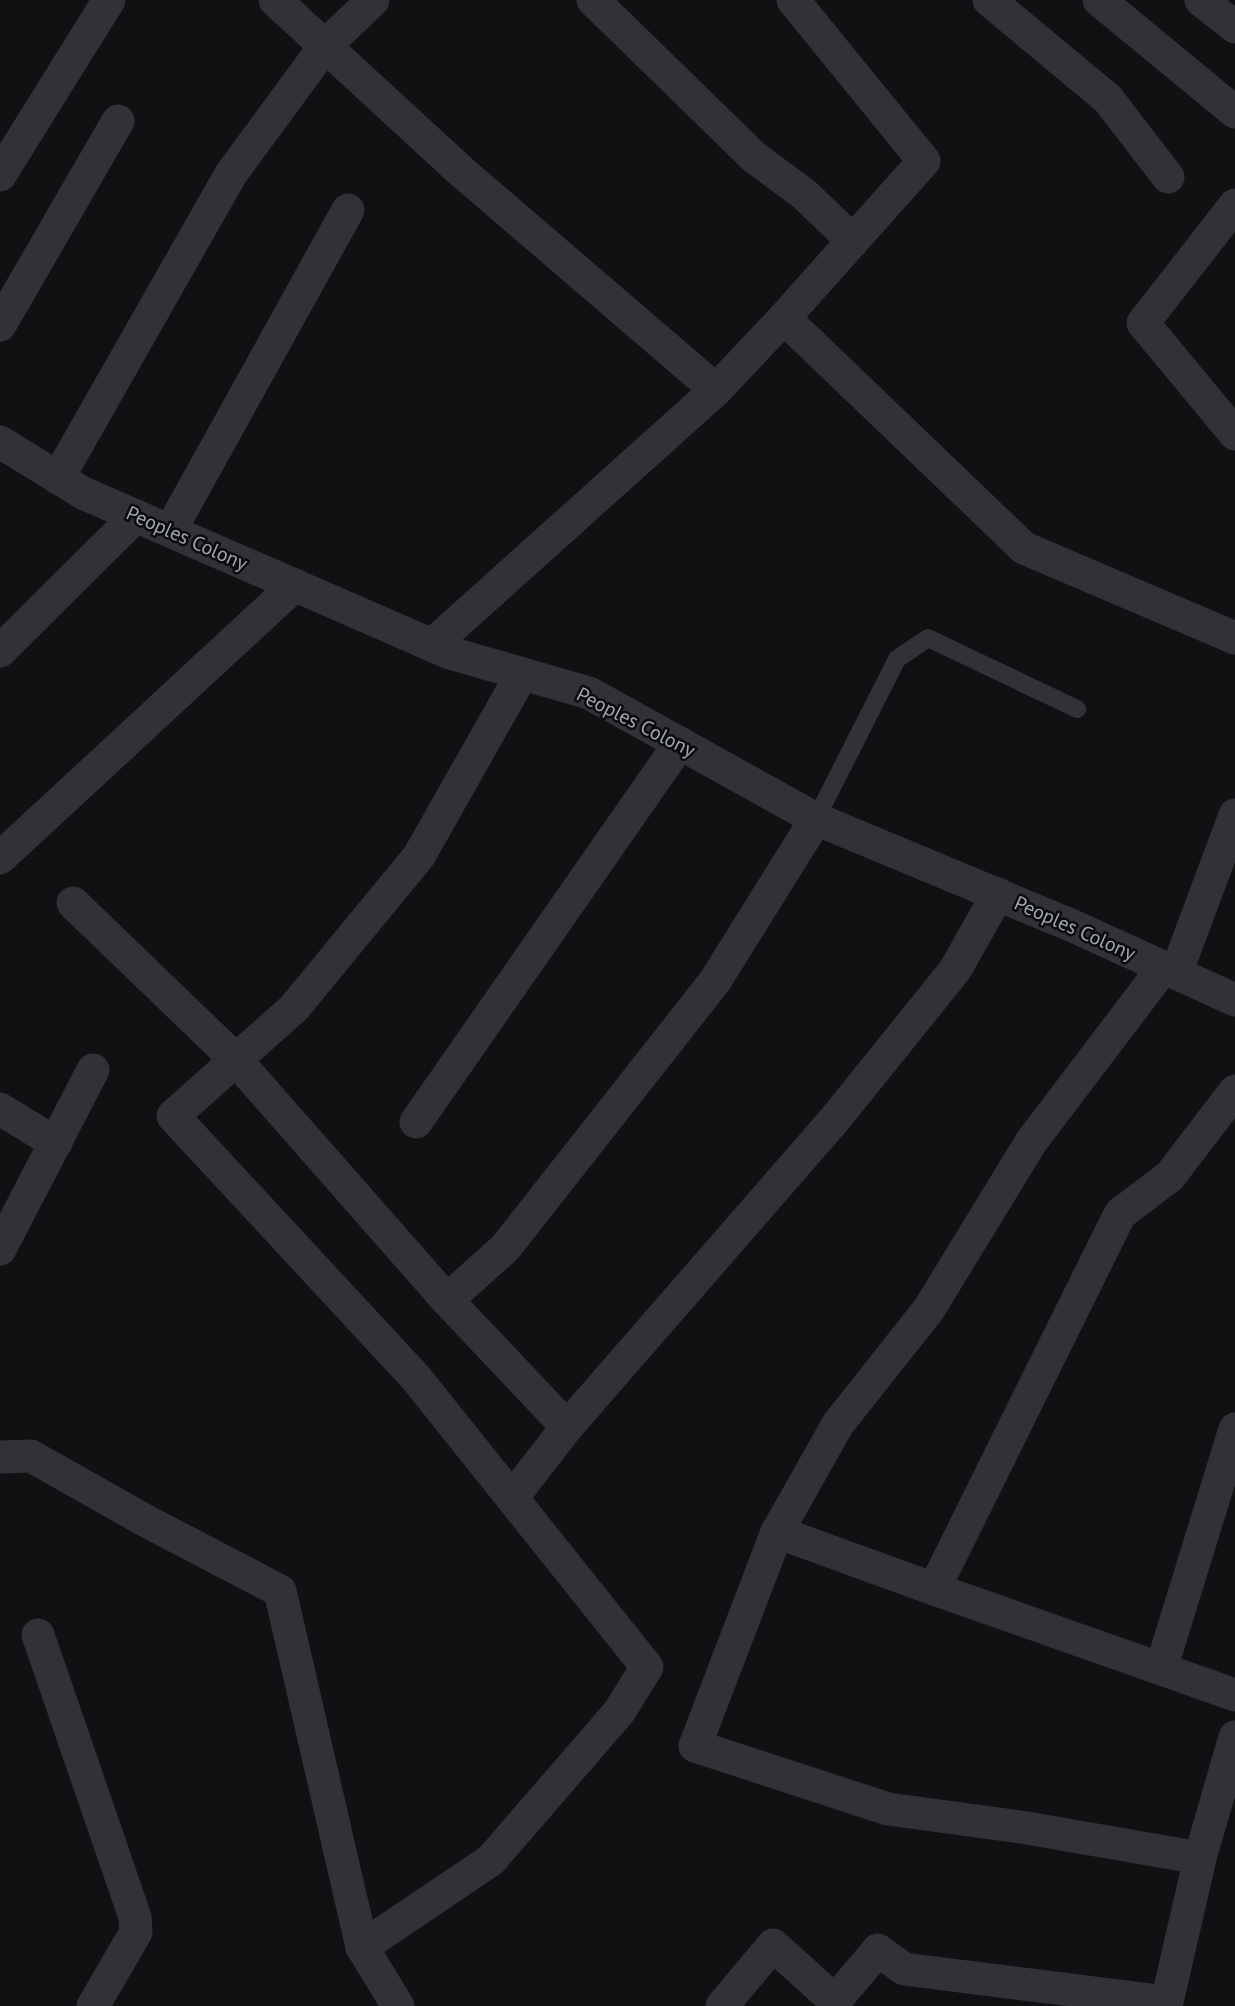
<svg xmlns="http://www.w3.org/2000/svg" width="1235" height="2006" viewBox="0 0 1235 2006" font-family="'PT Sans',sans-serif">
  <rect width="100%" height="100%" fill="#111012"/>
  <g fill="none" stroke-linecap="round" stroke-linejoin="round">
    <!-- service -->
    <path stroke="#313237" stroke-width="18" d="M 816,819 L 897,659 L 928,638 L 1077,709"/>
    <!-- minor -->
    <g stroke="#313237" stroke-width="33">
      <path d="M 275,0 L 462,172 L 716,390 L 432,645"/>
      <path d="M 593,0 L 754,157 L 804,194 L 853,241"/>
      <path d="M 989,0 L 1108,99 L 1168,177"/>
      <path d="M 1099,0 L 1235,112"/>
      <path d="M 1201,0 L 1235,27"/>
      <path d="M 0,175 L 109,0"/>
      <path d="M 1235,205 L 1143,323 L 1235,434"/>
      <path d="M 784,318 L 924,161 L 793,0"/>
      <path d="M 0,325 L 118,121"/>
      <path d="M 716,390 L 784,318 L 1024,548 L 1235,638"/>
      <path d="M 58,478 L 231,174 L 325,46 L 373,0"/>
      <path d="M 170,531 L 348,210"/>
      <path d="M 0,651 L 136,516"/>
      <path d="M 0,858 L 295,585"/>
      <path d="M 73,903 L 236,1060 L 447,1300 L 505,1248 L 715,981 L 816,819"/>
      <path d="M 1163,968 L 1031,1142 L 929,1309 L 838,1424 L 777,1532 L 695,1746 L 888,1809 L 1021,1827 L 1200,1858 L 1235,1737"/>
      <path d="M 1176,973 L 1235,815"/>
      <path d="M 0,1109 L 56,1143"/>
      <path d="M 416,1122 L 680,743"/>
      <path d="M 0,1249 L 93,1070"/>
      <path d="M 447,1300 L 567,1427 L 512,1498"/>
      <path d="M 567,1427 L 835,1119 L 955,970 L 998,894"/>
      <path d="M 0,1457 L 31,1456 L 148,1522 L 280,1591 L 362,1947 L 398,2006"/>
      <path d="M 777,1532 L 934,1589 L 1120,1214 L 1170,1176 L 1235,1091"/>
      <path d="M 934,1589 L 1235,1695"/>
      <path d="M 38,1635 L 135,1917 L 136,1932 L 93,2006"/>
      <path d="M 1161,1669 L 1235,1429"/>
      <path d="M 362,1947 L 491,1860 L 619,1712 L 647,1667 L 416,1378 L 173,1116 L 294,1008 L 419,856 L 522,674"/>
      <path d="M 722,2006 L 773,1945 L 835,2001 L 878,1950 L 904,1969 L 1167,2002 L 1200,1858"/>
    </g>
    <!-- tertiary -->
    <path stroke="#313237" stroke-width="33" d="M 0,442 L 83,493 L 450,653 L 589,693 L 816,819 L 1073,926 L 1235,1000"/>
  </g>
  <g text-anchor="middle" stroke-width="5" stroke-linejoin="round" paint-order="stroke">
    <!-- street labels -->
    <g font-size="20" fill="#a1a6b4" stroke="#0c0c0d">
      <text transform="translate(187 538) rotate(24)" y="7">Peoples Colony</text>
      <text transform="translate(636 722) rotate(27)" y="7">Peoples Colony</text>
      <text transform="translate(1075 928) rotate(24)" y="7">Peoples Colony</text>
    </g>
  </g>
</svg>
